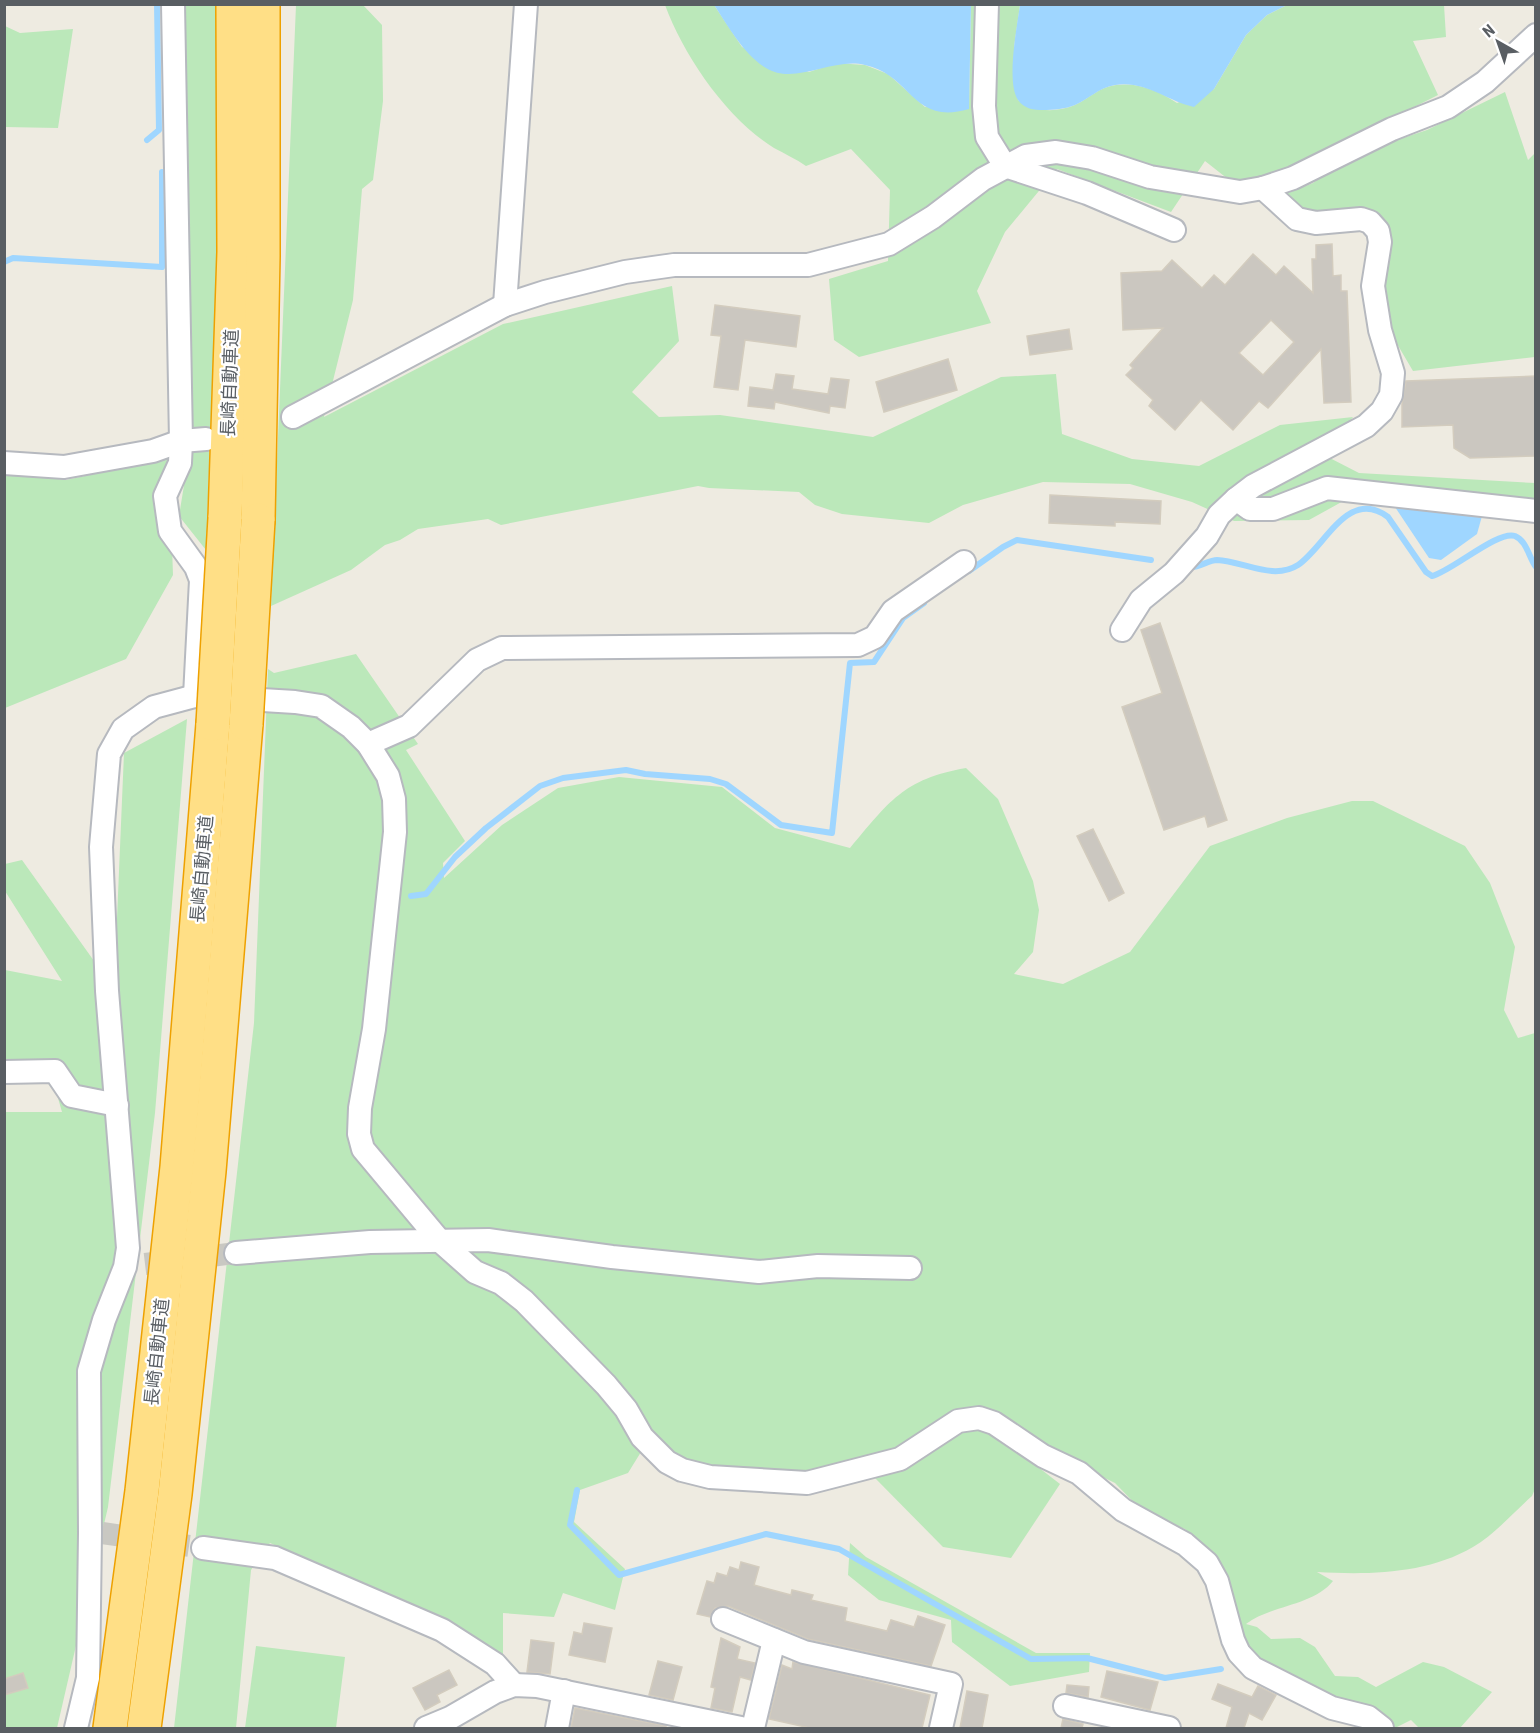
<svg xmlns="http://www.w3.org/2000/svg" width="1540" height="1733" viewBox="0 0 1540 1733" font-family="'Roboto Condensed','Noto Sans JP',sans-serif">
  <rect width="100%" height="100%" fill="#eeebe1"/>
  <!-- green -->
  <g fill="#bbe8ba">
    <path d="M 181,5 L 220,5 L 222,123 L 206,550 L 179,516 L 192,436 Z"/>
    <path d="M 296,5 L 363,5 L 382,25 L 383,101 L 373,180 L 362,189 L 353,300 L 324,417 L 503,324 L 672,286 L 679,341 L 632,392 L 659,417 L 720,415 L 873,437 L 1001,377 L 1056,374 L 1062,434 L 1132,459 L 1199,466 L 1280,425 L 1353,417 L 1322,454 L 1359,473 L 1535,483 L 1535,511 L 1347,499 L 1309,520 L 1234,521 L 1192,502 L 1130,484 L 1043,482 L 963,505 L 929,523 L 842,514 L 815,505 L 799,492 L 709,488 L 698,486 L 501,525 L 488,519 L 418,529 L 400,540 L 385,545 L 351,570 L 271,606 Z"/>
    <path d="M 665,5 L 714,5 L 742,47 L 809,72 L 836,63 L 865,65 L 888,74 L 925,107 L 969,108 L 971,5 L 1020,5 L 1014,47 L 1018,100 C 1034,112 1056,113 1075,105 C 1090,98 1099,87 1116,85 C 1139,82 1159,91 1177,103 L 1214,89 L 1246,35 L 1267,15 L 1287,5 L 1444,5 L 1446,37 L 1413,41 L 1438,95 L 1285,172 L 1233,183 L 1205,161 L 1171,212 L 1057,169 L 1005,232 L 977,291 L 991,323 L 859,357 L 834,340 L 829,279 L 888,261 L 890,190 L 851,149 L 806,166 C 796,159 785,154 774,148 C 726,118 684,56 665,5 Z"/>
    <path d="M 5,26 L 20,33 L 73,29 L 58,128 L 5,127 Z"/>
    <path d="M 1505,92 L 1528,160 L 1535,153 L 1535,357 L 1413,371 L 1393,337 L 1384,275 L 1390,229 L 1376,213 L 1300,212 L 1283,195 L 1313,183 L 1333,168 L 1388,143 L 1427,130 Z"/>
    <path d="M 169,458 L 173,575 L 126,659 L 5,708 L 5,473 L 66,480 Z"/>
    <path d="M 356,654 L 418,744 L 406,750 L 465,841 L 443,863 L 444,878 L 502,825 L 558,788 L 619,777 L 722,787 L 775,828 L 850,848 C 889,802 903,779 966,768 L 998,799 L 1033,881 L 1039,910 L 1033,952 L 1014,974 L 1063,984 L 1130,952 L 1210,846 L 1287,818 L 1352,801 L 1373,801 L 1465,846 L 1490,883 L 1515,947 L 1504,1010 L 1518,1038 L 1535,1033 L 1535,1489 L 1532,1496 C 1514,1512 1494,1535 1473,1547 C 1427,1574 1369,1575 1317,1572 L 1333,1581 C 1313,1606 1271,1605 1246,1624 L 1257,1627 L 1271,1639 L 1300,1638 L 1315,1647 L 1335,1676 L 1358,1677 L 1376,1687 L 1423,1662 L 1444,1667 L 1492,1692 L 1460,1728 L 1419,1728 L 1411,1720 L 1395,1728 L 1365,1707 L 1331,1700 L 1250,1657 L 1220,1565 L 1185,1529 L 1145,1514 L 1115,1483 L 1057,1455 L 985,1412 L 895,1452 L 791,1476 L 723,1472 L 678,1460 L 649,1439 L 628,1473 L 580,1490 L 574,1522 L 625,1569 L 615,1610 L 563,1593 L 554,1617 L 503,1613 L 503,1659 L 333,1571 L 270,1543 L 251,1570 L 236,1728 L 174,1728 L 254,1023 L 268,669 L 274,673 Z"/>
    <path d="M 187,719 L 155,1113 L 108,1507 L 57,1728 L 5,1728 L 5,1112 L 62,1112 L 48,1063 L 5,1062 L 5,970 L 62,981 L 5,891 L 5,864 L 22,860 L 114,989 L 124,753 Z"/>
    <path d="M 964,1426 L 990,1430 L 1060,1484 L 1011,1558 L 943,1547 L 874,1477 Z"/>
    <path d="M 850,1543 L 866,1557 L 1036,1653 L 1090,1653 L 1089,1672 L 1010,1686 L 952,1642 L 951,1620 L 879,1600 L 848,1575 Z"/>
    <path d="M 256,1646 L 345,1657 L 336,1728 L 245,1728 Z"/>
  </g>
  <!-- water -->
  <g fill="#9fd6ff">
    <path d="M 714,5 L 971,5 L 969,109 C 912,126 912,75 865,65 C 832,57 795,86 766,68 C 743,54 729,27 714,5 Z"/>
    <path d="M 1020,5 L 1020,4 L 1287,5 L 1267,15 L 1246,35 L 1214,89 L 1194,107 C 1167,101 1145,80 1115,85 C 1098,88 1089,99 1075,105 C 1066,109 1053,110 1043,110 C 1034,110 1024,109 1018,100 C 1006,82 1017,26 1020,5 Z"/>
    <path d="M 1395,507 L 1482,516 L 1477,534 L 1441,560 L 1429,558 Z"/>
  </g>
  <g fill="none" stroke-linecap="round" stroke-linejoin="round">
    <!-- stream -->
    <g stroke="#9fd6ff" stroke-width="6">
      <path d="M 147,140 L 159,130 L 157,4"/>
      <path d="M 4,262 L 13,258 L 162,267 L 162,172"/>
      <path d="M 1191,567 C 1200,567 1209,560 1217,560 C 1243,561 1273,581 1298,565 C 1325,547 1348,487 1388,517 L 1426,572 L 1432,576 C 1452,571 1498,530 1515,536 C 1527,541 1529,558 1536,567"/>
      <path d="M 969,571 L 1003,547 L 1017,540 L 1151,560"/>
      <path d="M 411,896 L 426,894 L 455,857 L 486,828 L 540,786 L 563,778 L 626,770 L 645,774 L 710,779 L 726,784 L 781,825 L 832,833 L 850,663 L 874,662 L 903,618 L 924,603"/>
      <path d="M 577,1490 L 570,1525 L 619,1575 L 766,1534 L 839,1549 L 1031,1659 L 1087,1658 L 1165,1678 L 1221,1669"/>
    </g>
  </g>
  <!-- building -->
  <g fill="#cbc7c0" stroke="#d3ccbe" stroke-width="1.5" fill-rule="evenodd">
    <path d="M 1332,244 L 1333,276 L 1341,275 L 1341,291 L 1347,291 L 1351,402 L 1324,403 L 1321,349 L 1268,408 L 1259,401 L 1233,430 L 1201,400 L 1175,430 L 1149,406 L 1153,400 L 1126,375 L 1133,368 L 1130,365 L 1163,328 L 1123,330 L 1121,273 L 1162,271 L 1172,260 L 1202,288 L 1214,275 L 1225,285 L 1253,254 L 1276,275 L 1284,266 L 1313,293 L 1312,259 L 1316,259 L 1316,245 ZM 1271,320 L 1294,342 L 1263,375 L 1239,353 Z"/>
    <path d="M 715,305 L 800,316 L 796,347 L 745,340 L 738,390 L 714,387 L 721,336 L 711,335 Z"/>
    <path d="M 1069,329 L 1072,349 L 1030,355 L 1027,336 Z"/>
    <path d="M 948,359 L 957,390 L 884,412 L 876,382 Z"/>
    <path d="M 776,374 L 794,376 L 792,389 L 828,394 L 831,378 L 849,380 L 845,408 L 830,406 L 829,413 L 775,402 L 774,409 L 748,406 L 750,387 L 773,390 Z"/>
    <path d="M 1536,376 L 1536,456 L 1470,458 L 1454,448 L 1453,425 L 1402,427 L 1402,404 L 1406,381 Z"/>
    <path d="M 1050,495 L 1161,501 L 1160,524 L 1115,522 L 1115,526 L 1049,523 Z"/>
    <path d="M 1160,623 L 1227,820 L 1208,827 L 1205,816 L 1164,830 L 1122,707 L 1162,693 L 1141,630 Z"/>
    <path d="M 1093,829 L 1124,893 L 1109,901 L 1077,836 Z"/>
    <path d="M 741,1562 L 759,1567 L 754,1585 L 791,1595 L 792,1590 L 813,1595 L 811,1600 L 847,1608 L 845,1621 L 887,1631 L 891,1620 L 914,1627 L 918,1616 L 945,1625 L 931,1666 L 808,1639 L 728,1606 L 715,1608 L 710,1617 L 697,1614 L 707,1581 L 714,1583 L 717,1573 L 727,1576 L 730,1567 L 739,1570 Z"/>
    <path d="M 584,1623 L 612,1628 L 605,1662 L 569,1655 L 574,1632 L 582,1634 Z"/>
    <path d="M 721,1638 L 740,1647 L 737,1659 L 755,1663 L 751,1680 L 740,1677 L 732,1712 L 711,1708 L 715,1688 L 711,1687 Z"/>
    <path d="M 531,1640 L 554,1643 L 550,1674 L 527,1672 Z"/>
    <path d="M 658,1661 L 682,1667 L 673,1700 L 649,1695 Z"/>
    <path d="M 793,1662 L 930,1695 L 922,1728 L 810,1728 L 769,1719 L 782,1665 L 792,1669 Z"/>
    <path d="M 449,1670 L 457,1685 L 437,1695 L 440,1702 L 425,1710 L 413,1688 Z"/>
    <path d="M 1107,1671 L 1158,1682 L 1150,1710 L 1101,1697 Z"/>
    <path d="M 23,1673 L 28,1688 L 4,1695 L 4,1679 Z"/>
    <path d="M 1218,1684 L 1252,1697 L 1258,1686 L 1276,1695 L 1262,1720 L 1249,1713 L 1244,1728 L 1226,1728 L 1232,1707 L 1212,1699 Z"/>
    <path d="M 1067,1685 L 1089,1687 L 1088,1697 L 1066,1693 Z"/>
    <path d="M 967,1691 L 988,1695 L 982,1728 L 960,1728 Z"/>
    <path d="M 575,1708 L 666,1726 L 666,1728 L 571,1728 Z"/>
    <path d="M 1063,1719 L 1083,1724 L 1082,1728 L 1061,1728 Z"/>
  </g>
  <g fill="none" stroke-linecap="round" stroke-linejoin="round">
    <!-- minor-tunnel -->
    <g stroke="#c9c8c2" stroke-width="22" stroke-dasharray="22 11" stroke-linecap="butt">
      <path d="M 145,1264 L 236,1253"/>
      <path d="M 102,1533 L 203,1548"/>
    </g>
    <defs>
      <g id="minor">
        <path d="M 173,4 L 181,441 L 180,463 L 165,496 L 170,531 L 196,567 L 201,580 L 195,696"/>
        <path d="M 987,4 L 984,106 L 987,137 L 1005,166 L 1087,193 L 1174,230"/>
        <path d="M 505,305 L 526,4"/>
        <path d="M 293,417 L 505,305 L 545,292 L 625,272 L 674,265 L 808,265 L 889,244 L 933,217 L 983,179 L 1026,156 L 1056,152 L 1092,158 L 1150,177 L 1240,192 L 1263,188 L 1293,178 L 1392,129 L 1448,107 L 1485,82 L 1536,35"/>
        <path d="M 4,463 L 64,467 L 153,451 L 181,441 L 206,439"/>
        <path d="M 1236,499 L 1250,509 L 1273,509 L 1327,488 L 1536,511"/>
        <path d="M 1122,630 L 1141,600 L 1174,573 L 1207,536 L 1219,515 L 1236,499 L 1253,486 L 1366,426 L 1382,411 L 1391,395 L 1393,373 L 1380,330 L 1373,286 L 1380,242 L 1378,231 L 1370,222 L 1361,219 L 1316,223 L 1297,219 L 1263,188"/>
        <path d="M 368,744 L 409,726 L 477,660 L 502,648 L 858,645 L 875,637 L 893,611 L 964,562"/>
        <path d="M 4,1072 L 55,1071 L 72,1096 L 117,1105"/>
        <path d="M 236,1253 L 370,1242 L 488,1240 L 612,1257 L 759,1272 L 818,1266 L 910,1268"/>
        <path d="M 203,1548 L 275,1558 L 442,1630 L 495,1664 L 514,1685"/>
        <path d="M 723,1619 L 804,1652 L 951,1684 L 941,1728"/>
        <path d="M 1065,1706 L 1169,1728"/>
        <path d="M 76,1728 L 88,1678 L 90,1533 L 89,1371 L 104,1320 L 125,1267 L 128,1248 L 107,991 L 101,847 L 109,754 L 123,729 L 154,707 L 195,696 L 295,702 L 321,706 L 351,727 L 368,744 L 388,776 L 394,799 L 395,832 L 374,1029 L 360,1108 L 359,1134 L 363,1149 L 440,1241 L 475,1272 L 501,1283 L 524,1301 L 606,1385 L 626,1409 L 642,1437 L 667,1462 L 682,1470 L 710,1477 L 807,1483 L 900,1459 L 958,1421 L 979,1418 L 994,1423 L 1043,1456 L 1079,1473 L 1123,1510 L 1185,1544 L 1207,1563 L 1217,1581 L 1233,1640 L 1239,1653 L 1253,1668 L 1332,1708 L 1368,1717 L 1382,1728"/>
        <path d="M 426,1728 L 450,1718 L 495,1692 L 514,1685 L 537,1686 L 741,1728"/>
        <path d="M 557,1728 L 564,1691"/>
        <path d="M 753,1728 L 774,1640"/>
      </g>
      <g id="motorway">
        <path d="M 225,518 L 234,252 L 233,4"/>
        <path d="M 258,520 L 263,256 L 263,4"/>
        <path d="M 110,1728 L 142,1491 L 177,1167 L 213,724"/>
        <path d="M 144,1728 L 175,1494 L 209,1171 L 246,724"/>
      </g>
    </defs>
    <!-- minor casing -->
    <use href="#minor" stroke="#b6b9bf" stroke-width="26"/>
    <!-- motorway casing -->
    <use href="#motorway" stroke="#eea100" stroke-width="36"/>
    <!-- minor -->
    <use href="#minor" stroke="#fff" stroke-width="22"/>
    <!-- motorway -->
    <use href="#motorway" stroke="#ffdf86" stroke-width="33"/>
    <defs>
      <g id="motorway-bridge">
        <path d="M 213,724 L 225,518"/>
        <path d="M 246,724 L 258,520"/>
      </g>
    </defs>
    <!-- motorway-bridge casing -->
    <use href="#motorway-bridge" stroke="#eea100" stroke-width="36" stroke-linecap="butt"/>
    <!-- motorway-bridge -->
    <use href="#motorway-bridge" stroke="#ffdf86" stroke-width="33"/>
  </g>
  <g text-anchor="middle" stroke-width="4.5" stroke-linejoin="round" paint-order="stroke">
    <!-- street labels -->
    <g font-size="18" fill="#595e63" stroke="#fff">
      <text transform="translate(230 383) rotate(-88)" y="6">長崎自動車道</text>
      <text transform="translate(202 869) rotate(-85)" y="6">長崎自動車道</text>
      <text transform="translate(157 1352) rotate(-84)" y="6">長崎自動車道</text>
    </g>
  </g>
  <!-- border -->
  <rect width="1540" height="1733" fill="none" stroke="#595e63" stroke-width="12"/>
  <!-- north arrow -->
  <g transform="translate(1498 42) rotate(320)" stroke="#ffffff" stroke-width="4.5" paint-order="stroke">
  <path d="M0-4.5L10 22L0 15L-10 22Z" fill="#595e63"/>
  <text y="-9" font-size="16" font-weight="bold" text-anchor="middle" fill="#595e63">N</text>
  </g>
</svg>
